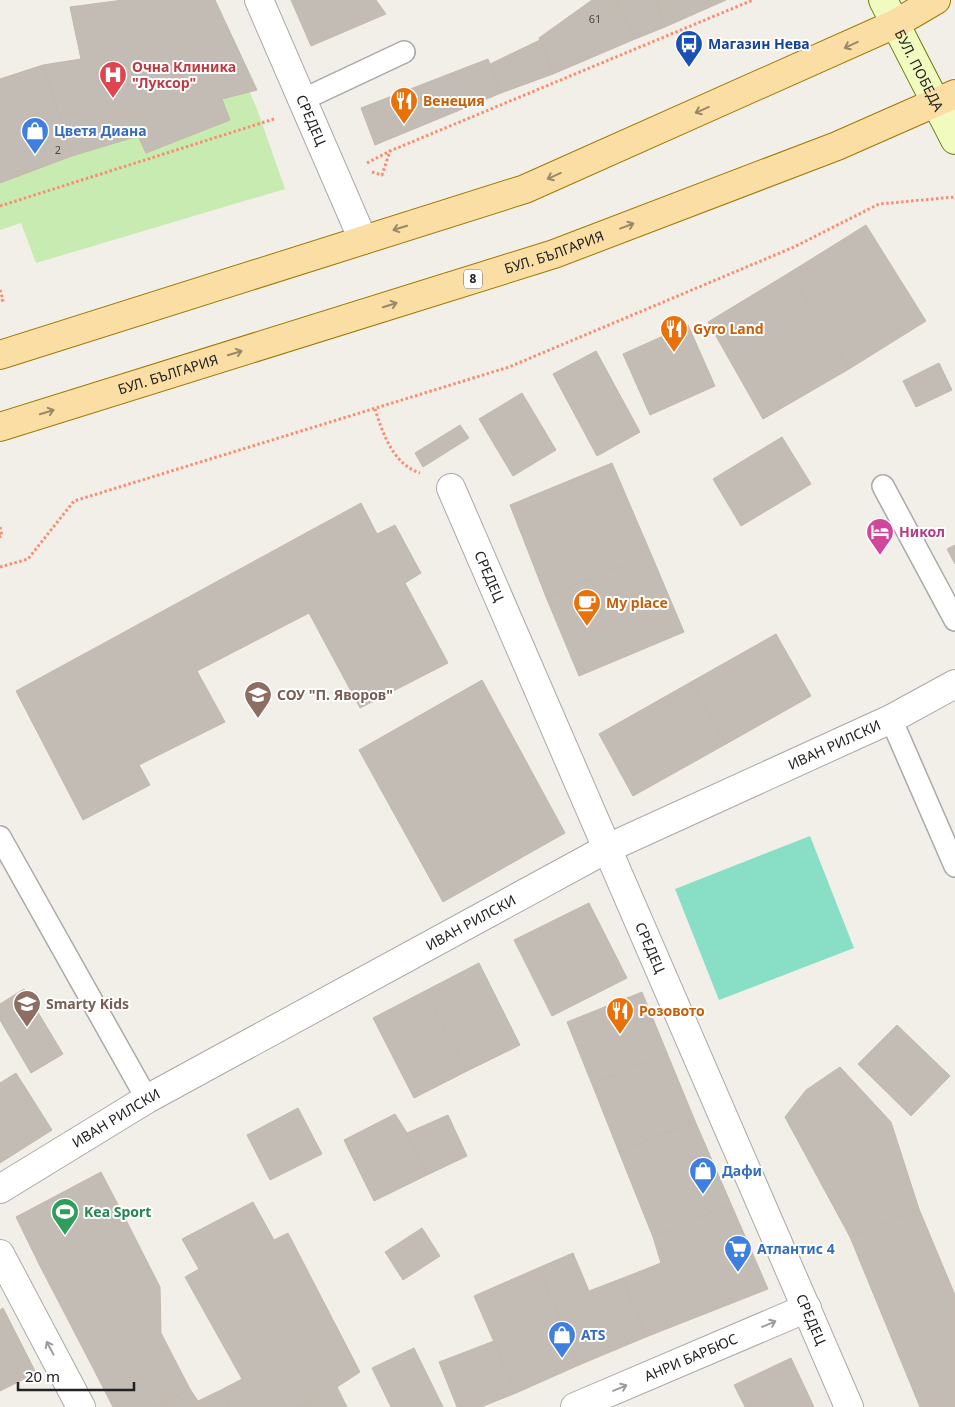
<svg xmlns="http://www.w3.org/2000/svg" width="955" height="1407" viewBox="0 0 955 1407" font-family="'Noto Sans',sans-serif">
  <rect width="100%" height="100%" fill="#f2efe9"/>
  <!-- grass -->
  <path fill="#c7ebb0" d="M 70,7 L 214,8 L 257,109 L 285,189 L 36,263 L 21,223 L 0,230 L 0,79 L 43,65 L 81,59 Z"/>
  <!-- pitch -->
  <path fill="#88dfc6" d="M 810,836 L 854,948 L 719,1000 L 675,889 Z"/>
  <!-- building -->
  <g fill="#c3bcb5" stroke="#c4b8ab">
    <path d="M 123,0 L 215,0 L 257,90 L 222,99 L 230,120 L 146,153 L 138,136 L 72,156 L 43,65 L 81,59 L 70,7 Z"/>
    <path d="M 291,0 L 376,0 L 386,14 L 311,46 Z"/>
    <path d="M 592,0 L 616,0 L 635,39 L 553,74 L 539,38 Z"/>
    <path d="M 616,0 L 655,0 L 665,27 L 635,39 Z"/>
    <path d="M 655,0 L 726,0 L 665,27 Z"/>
    <path d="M 540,40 L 553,74 L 501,93 L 490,64 Z"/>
    <path d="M 488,59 L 501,93 L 375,145 L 361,108 Z"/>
    <path d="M 43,65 L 72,156 L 0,183 L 0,79 Z"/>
    <path d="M 866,225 L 926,321 L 849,369 L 789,273 Z"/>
    <path d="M 789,273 L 849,369 L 763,419 L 708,322 Z"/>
    <path d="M 688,325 L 715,386 L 650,415 L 623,354 Z"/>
    <path d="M 596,351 L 640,432 L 597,456 L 553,374 Z"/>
    <path d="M 939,363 L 952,390 L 916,407 L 903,381 Z"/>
    <path d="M 522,393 L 556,450 L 513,476 L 479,419 Z"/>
    <path d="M 460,425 L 469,438 L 423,467 L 415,453 Z"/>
    <path d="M 782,437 L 811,484 L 741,526 L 713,479 Z"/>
    <path d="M 612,463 L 651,554 L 546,597 L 510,505 Z"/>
    <path d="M 361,503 L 377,534 L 395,525 L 421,573 L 405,583 L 448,663 L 360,708 L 309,613 L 197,671 L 225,722 L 139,765 L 150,785 L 83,820 L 16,691 Z"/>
    <path d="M 955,545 L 955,564 L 947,549 Z"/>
    <path d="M 651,554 L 684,632 L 579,676 L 546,597 Z"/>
    <path d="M 776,634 L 811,696 L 726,744 L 691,682 Z"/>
    <path d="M 482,680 L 565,833 L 443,902 L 359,750 Z"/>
    <path d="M 691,682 L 726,744 L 633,796 L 599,734 Z"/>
    <path d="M 589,903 L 627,978 L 552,1016 L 514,940 Z"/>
    <path d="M 479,963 L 520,1045 L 467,1071 L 425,991 Z"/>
    <path d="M 24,989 L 63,1054 L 31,1073 L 0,1020 L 0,1004 Z"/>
    <path d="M 425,991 L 467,1071 L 414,1098 L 373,1018 Z"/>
    <path d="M 642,992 L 667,1053 L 592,1084 L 567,1022 Z"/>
    <path d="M 897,1025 L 950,1076 L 911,1116 L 858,1064 Z"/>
    <path d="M 667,1053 L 695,1121 L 619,1152 L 592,1084 Z"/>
    <path d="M 840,1067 L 891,1122 L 919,1209 L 850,1237 L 785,1117 L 806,1090 Z"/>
    <path d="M 16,1073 L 52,1130 L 0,1163 L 0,1083 Z"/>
    <path d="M 298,1108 L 322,1154 L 270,1180 L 247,1135 Z"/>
    <path d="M 395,1114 L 407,1133 L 427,1175 L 374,1201 L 344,1140 Z"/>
    <path d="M 448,1115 L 467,1156 L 427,1175 L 407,1133 Z"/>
    <path d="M 695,1121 L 731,1204 L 653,1237 L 619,1152 Z"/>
    <path d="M 101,1172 L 127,1222 L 40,1266 L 16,1217 Z"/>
    <path d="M 253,1202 L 274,1240 L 288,1233 L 360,1372 L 337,1387 L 296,1407 L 230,1407 L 221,1390 L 242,1379 L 185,1277 L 199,1269 L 182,1239 Z"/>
    <path d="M 731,1204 L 768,1289 L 646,1337 L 623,1278 L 661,1263 L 653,1237 Z"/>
    <path d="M 919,1209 L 955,1295 L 955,1407 L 920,1407 L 850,1237 Z"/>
    <path d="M 127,1222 L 160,1287 L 161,1333 L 93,1368 L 40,1266 Z"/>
    <path d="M 422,1228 L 440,1256 L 403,1280 L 385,1252 Z"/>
    <path d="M 573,1253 L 589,1291 L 623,1278 L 646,1337 L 579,1365 L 538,1268 Z"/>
    <path d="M 538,1268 L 579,1365 L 516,1393 L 474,1296 Z"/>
    <path d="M 3,1308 L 36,1373 L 0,1391 L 0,1310 Z"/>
    <path d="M 161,1333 L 190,1389 L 156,1407 L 113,1407 L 93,1368 Z"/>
    <path d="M 494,1341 L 516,1393 L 481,1407 L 457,1407 L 439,1362 Z"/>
    <path d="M 414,1348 L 443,1407 L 391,1407 L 372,1368 Z"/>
    <path d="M 791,1358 L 814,1407 L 745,1407 L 734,1385 Z"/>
    <path d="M 337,1387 L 347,1407 L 296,1407 Z"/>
    <path d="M 190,1389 L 198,1401 L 221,1390 L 230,1407 L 156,1407 Z"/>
  </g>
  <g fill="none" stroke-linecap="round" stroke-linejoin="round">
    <defs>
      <g id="lane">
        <path d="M 302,100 L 404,52"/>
        <path d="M 883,486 L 955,620"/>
        <path d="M 891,719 L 955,866"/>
        <path d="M 0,837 L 147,1099"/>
      </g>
      <g id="street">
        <path id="s1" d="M 259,0 L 363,240"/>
        <path id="s2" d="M 451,488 L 849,1407"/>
        <path id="s3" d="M 0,1189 L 147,1099 L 608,848 L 891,719 L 955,684"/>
        <path d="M 0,1254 L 81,1407"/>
        <path id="s4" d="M 575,1407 L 807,1308"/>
      </g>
      <g id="secondary">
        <path id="s5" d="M 883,0 L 955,140"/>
      </g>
      <g id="primary">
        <path d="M 0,355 L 525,189 L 895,24 L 936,0"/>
        <path id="s6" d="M 0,427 L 554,254 L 837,146 L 955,94"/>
      </g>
    </defs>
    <!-- lane casing -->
    <use href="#lane" stroke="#a9a9a9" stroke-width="24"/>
    <!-- street casing -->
    <use href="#street" stroke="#a9a9a9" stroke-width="30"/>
    <!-- secondary casing -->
    <use href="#secondary" stroke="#647c06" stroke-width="30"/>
    <!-- primary casing -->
    <use href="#primary" stroke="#9e7901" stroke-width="30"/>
    <!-- path -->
    <g stroke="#f98d72" stroke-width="3" stroke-dasharray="2.5 2.5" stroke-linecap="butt">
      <path d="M 367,163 L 390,151 L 753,0"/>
      <path d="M 372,172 L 382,175 L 390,151"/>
      <path d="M 0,206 L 274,119"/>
      <path d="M 0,290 L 3,300 L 0,301"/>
      <path d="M 375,409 C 383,434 393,464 420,473"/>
      <path d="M 0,527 L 2,536 L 0,537"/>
      <path d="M 0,567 L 28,559 L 74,501 L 509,367 L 794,247 L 879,204 L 955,197"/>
    </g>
    <!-- lane -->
    <use href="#lane" stroke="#fff" stroke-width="21"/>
    <!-- street -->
    <use href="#street" stroke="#fff" stroke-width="28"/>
    <!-- secondary -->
    <use href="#secondary" stroke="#f1fabf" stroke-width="28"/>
    <!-- primary -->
    <use href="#primary" stroke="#fbdea4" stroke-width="28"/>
  </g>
  <!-- one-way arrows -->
  <defs><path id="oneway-shaft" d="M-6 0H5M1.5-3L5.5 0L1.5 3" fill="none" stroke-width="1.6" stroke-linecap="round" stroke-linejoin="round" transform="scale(1.25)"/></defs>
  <g stroke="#99896a">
    <use href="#oneway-shaft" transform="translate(851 45) rotate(155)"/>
    <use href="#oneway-shaft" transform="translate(702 110) rotate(156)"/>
    <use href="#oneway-shaft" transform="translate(554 176) rotate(156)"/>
    <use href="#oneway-shaft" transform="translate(627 226) rotate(-21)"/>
    <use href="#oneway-shaft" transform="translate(400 228) rotate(163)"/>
    <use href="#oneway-shaft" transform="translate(390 305) rotate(-17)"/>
    <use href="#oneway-shaft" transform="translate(235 353) rotate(-17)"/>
    <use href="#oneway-shaft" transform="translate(47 412) rotate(-17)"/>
  </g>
  <g stroke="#9c9c9c">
    <use href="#oneway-shaft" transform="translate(769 1324) rotate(-23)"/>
    <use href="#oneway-shaft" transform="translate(50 1348) rotate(-118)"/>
    <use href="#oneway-shaft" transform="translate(620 1388) rotate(-23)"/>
  </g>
  <!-- icons -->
  <defs>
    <symbol id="bus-pin" viewBox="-11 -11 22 30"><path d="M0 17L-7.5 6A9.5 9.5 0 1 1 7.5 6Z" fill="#1a4fb4" stroke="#fff"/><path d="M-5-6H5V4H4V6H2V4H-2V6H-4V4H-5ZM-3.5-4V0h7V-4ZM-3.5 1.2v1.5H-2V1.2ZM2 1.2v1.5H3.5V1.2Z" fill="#fff"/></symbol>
    <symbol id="hospital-pin" viewBox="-11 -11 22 30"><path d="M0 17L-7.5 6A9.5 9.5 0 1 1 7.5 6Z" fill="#e0444e" stroke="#fff"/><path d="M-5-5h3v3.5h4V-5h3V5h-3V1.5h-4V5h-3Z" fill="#fff"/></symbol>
    <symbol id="restaurant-pin" viewBox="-11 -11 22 30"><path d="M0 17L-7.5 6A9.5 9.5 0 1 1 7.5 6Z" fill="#e8710a" stroke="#fff"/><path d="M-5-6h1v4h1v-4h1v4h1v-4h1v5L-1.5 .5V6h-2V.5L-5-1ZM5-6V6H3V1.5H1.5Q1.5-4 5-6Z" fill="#fff"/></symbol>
    <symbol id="shop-pin" viewBox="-11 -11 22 30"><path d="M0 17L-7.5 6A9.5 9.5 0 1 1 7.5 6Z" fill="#3f7fe0" stroke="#fff"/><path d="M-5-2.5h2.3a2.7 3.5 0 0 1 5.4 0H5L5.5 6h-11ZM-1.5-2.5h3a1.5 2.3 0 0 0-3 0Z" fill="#fff"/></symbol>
    <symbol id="hotel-pin" viewBox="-11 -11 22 30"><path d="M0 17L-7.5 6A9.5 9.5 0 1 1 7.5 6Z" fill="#d1479c" stroke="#fff"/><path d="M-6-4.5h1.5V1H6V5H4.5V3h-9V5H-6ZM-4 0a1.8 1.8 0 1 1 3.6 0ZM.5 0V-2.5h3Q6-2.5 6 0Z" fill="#fff"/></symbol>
    <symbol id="cafe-pin" viewBox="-11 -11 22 30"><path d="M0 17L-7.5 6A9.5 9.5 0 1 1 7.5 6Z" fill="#e8710a" stroke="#fff"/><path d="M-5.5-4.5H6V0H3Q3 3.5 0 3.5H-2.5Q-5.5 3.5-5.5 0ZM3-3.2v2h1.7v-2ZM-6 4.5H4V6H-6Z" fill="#fff"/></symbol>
    <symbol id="school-pin" viewBox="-11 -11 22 30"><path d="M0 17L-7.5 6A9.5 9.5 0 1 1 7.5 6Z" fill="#8d6e63" stroke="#fff"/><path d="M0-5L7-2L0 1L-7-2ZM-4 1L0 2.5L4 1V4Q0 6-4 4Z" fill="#fff"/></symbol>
    <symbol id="stadium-pin" viewBox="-11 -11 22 30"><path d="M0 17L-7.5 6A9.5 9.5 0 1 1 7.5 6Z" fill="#2e9e5b" stroke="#fff"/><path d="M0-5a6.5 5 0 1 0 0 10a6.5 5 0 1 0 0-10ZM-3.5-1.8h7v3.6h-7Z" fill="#fff"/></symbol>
    <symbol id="supermarket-pin" viewBox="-11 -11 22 30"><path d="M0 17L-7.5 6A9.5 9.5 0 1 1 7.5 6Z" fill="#3f7fe0" stroke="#fff"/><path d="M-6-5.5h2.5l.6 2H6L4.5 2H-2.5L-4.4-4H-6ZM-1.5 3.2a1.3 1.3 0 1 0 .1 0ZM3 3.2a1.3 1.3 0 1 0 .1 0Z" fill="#fff"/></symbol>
  </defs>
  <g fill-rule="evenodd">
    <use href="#bus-pin" x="673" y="28" width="32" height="43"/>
    <use href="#hospital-pin" x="97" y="59" width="32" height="43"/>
    <use href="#restaurant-pin" x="388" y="85" width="32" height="43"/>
    <use href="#shop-pin" x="19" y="115" width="32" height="43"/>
    <use href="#restaurant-pin" x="658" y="313" width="32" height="43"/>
    <use href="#hotel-pin" x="864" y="516" width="32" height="43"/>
    <use href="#cafe-pin" x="571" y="587" width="32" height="43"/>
    <use href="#school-pin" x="242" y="679" width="32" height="43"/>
    <use href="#school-pin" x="11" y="988" width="32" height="43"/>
    <use href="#restaurant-pin" x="604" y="995" width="32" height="43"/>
    <use href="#shop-pin" x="687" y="1155" width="32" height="43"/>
    <use href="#stadium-pin" x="49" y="1196" width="32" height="43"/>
    <use href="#supermarket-pin" x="722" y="1233" width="32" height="43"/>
    <use href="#shop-pin" x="546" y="1319" width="32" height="43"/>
  </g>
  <g text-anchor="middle" stroke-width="4" stroke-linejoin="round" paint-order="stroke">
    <!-- number labels -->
    <g font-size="11" fill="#4a4847">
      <text x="595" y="23">61</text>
      <text x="58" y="154">2</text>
    </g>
    <!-- shield labels -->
    <rect fill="#fff" stroke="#646464" stroke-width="1" x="464" y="269.5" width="18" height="19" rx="4"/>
    <g font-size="12" font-weight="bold" fill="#222">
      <text x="473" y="283">8</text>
    </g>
    <!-- transit labels -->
    <g font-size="14" font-weight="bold" fill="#164399" stroke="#fff" text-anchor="start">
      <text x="708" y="49">Магазин Нева</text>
    </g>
    <!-- health labels -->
    <g font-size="14" font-weight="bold" fill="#be3a42" stroke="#fff" text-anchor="start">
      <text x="132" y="72">Очна Клиника<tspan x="132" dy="16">"Луксор"</tspan></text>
    </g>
    <!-- street labels -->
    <g font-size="14" fill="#222" stroke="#fff">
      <text dy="5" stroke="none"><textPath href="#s5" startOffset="79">БУЛ. ПОБЕДА</textPath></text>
      <text dy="5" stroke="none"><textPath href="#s1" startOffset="131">СРЕДЕЦ</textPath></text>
      <text dy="5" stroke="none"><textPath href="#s6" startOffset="581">БУЛ. БЪЛГАРИЯ</textPath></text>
      <text dy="5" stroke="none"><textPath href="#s6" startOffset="176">БУЛ. БЪЛГАРИЯ</textPath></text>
      <text dy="5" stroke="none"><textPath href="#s2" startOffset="96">СРЕДЕЦ</textPath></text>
      <text dy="5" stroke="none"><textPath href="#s3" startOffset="946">ИВАН РИЛСКИ</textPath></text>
      <text dy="5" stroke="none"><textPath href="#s3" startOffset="541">ИВАН РИЛСКИ</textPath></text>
      <text dy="5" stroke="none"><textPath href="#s2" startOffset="501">СРЕДЕЦ</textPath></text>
      <text dy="5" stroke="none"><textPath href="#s3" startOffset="136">ИВАН РИЛСКИ</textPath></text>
      <text dy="5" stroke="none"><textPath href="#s2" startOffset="906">СРЕДЕЦ</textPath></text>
      <text dy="5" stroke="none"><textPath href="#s4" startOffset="126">АНРИ БАРБЮС</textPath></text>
    </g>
    <!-- food labels -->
    <g font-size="14" font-weight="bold" fill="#c56008" stroke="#fff" text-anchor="start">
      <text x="423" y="106">Венеция</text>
      <text x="693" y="334">Gyro Land</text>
      <text x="606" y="608">My place</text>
      <text x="639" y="1016">Розовото</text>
    </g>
    <!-- shop labels -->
    <g font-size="14" font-weight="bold" fill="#366cbe" stroke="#fff" text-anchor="start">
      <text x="54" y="136">Цветя Диана</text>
      <text x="722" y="1176">Дафи</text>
      <text x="757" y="1254">Атлантис 4</text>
      <text x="581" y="1340">ATS</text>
    </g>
    <!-- hotel labels -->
    <g font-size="14" font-weight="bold" fill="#b23c85" stroke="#fff" text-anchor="start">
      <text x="899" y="537">Никол</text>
    </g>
    <!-- education labels -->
    <g font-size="14" font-weight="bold" fill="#785e54" stroke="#fff" text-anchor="start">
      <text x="277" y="700">СОУ "П. Яворов"</text>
      <text x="46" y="1009">Smarty Kids</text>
    </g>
    <!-- leisure labels -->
    <g font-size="14" font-weight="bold" fill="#27864d" stroke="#fff" text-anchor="start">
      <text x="84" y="1217">Kea Sport</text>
    </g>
  </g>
  <!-- scale -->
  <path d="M18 1382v8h116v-8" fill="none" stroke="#222222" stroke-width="2.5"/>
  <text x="25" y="1382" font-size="15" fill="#222222" stroke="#ffffff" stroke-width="4" paint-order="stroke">20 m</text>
</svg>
